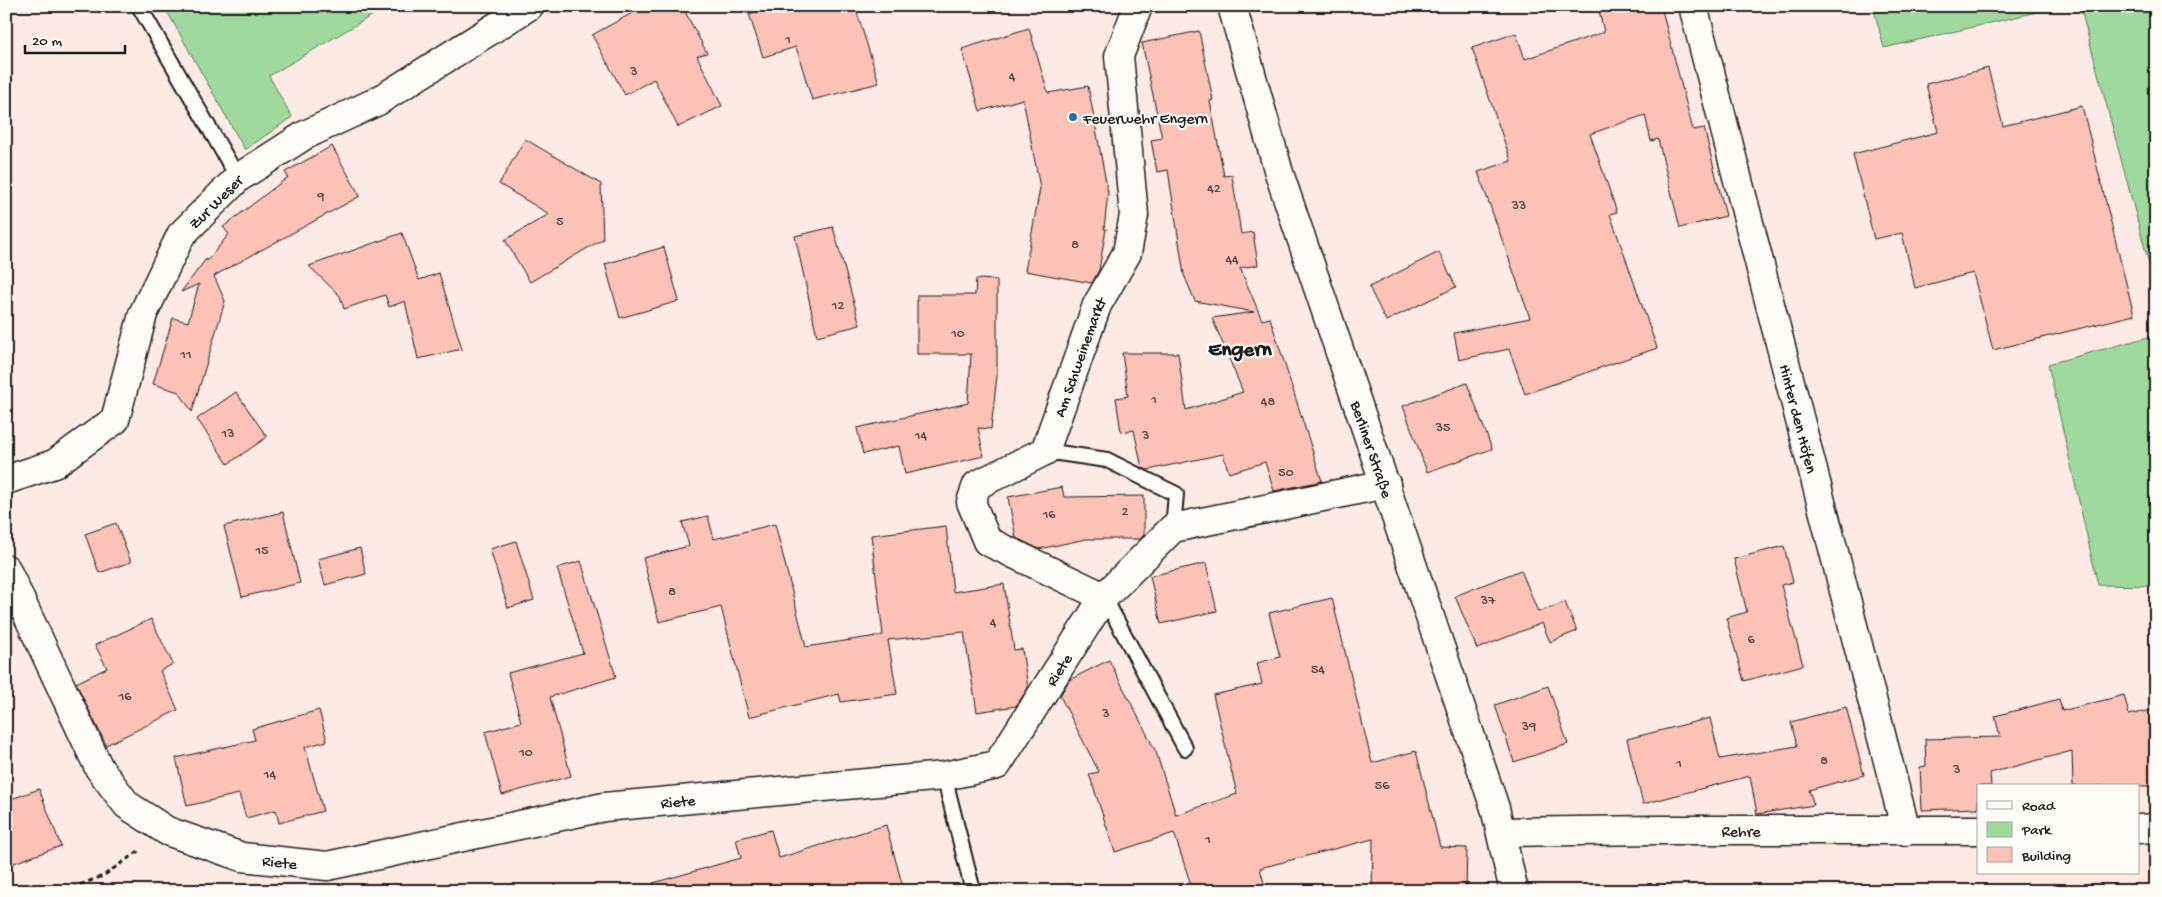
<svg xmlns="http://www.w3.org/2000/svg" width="2162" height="897" viewBox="0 0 2162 897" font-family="'Gochi Hand',sans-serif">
  <rect width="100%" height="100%" fill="#fdeae4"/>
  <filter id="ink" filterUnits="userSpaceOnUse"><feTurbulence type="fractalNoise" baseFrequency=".02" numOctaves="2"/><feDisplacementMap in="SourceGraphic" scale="10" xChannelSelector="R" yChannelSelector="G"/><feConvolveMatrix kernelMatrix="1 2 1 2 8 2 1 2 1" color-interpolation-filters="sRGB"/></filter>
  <g filter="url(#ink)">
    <!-- green -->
    <g fill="#a0d99e" stroke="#5e7a5d">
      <path d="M 164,6 L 388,6 L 269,76 L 292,117 L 245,150 Z"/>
      <path d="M 1873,6 L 2062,6 L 1884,48 Z"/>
      <path d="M 2080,6 L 2156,6 L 2156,290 Z"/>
      <path d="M 2156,335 L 2156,586 L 2098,585 L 2048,364 Z"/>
    </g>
    <!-- building -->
    <g fill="#fcc1b7" stroke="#1c1c1c">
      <path d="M 645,6 L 682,6 L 707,53 L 697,56 L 722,106 L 678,127 L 654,79 L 625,95 L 592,35 Z"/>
      <path d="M 773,6 L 855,6 L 879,83 L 812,100 L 796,47 L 763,57 L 749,14 Z"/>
      <path d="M 1598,6 L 1661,6 L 1693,130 L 1704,128 L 1726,216 L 1680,228 L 1658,139 L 1651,141 L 1645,115 L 1590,134 L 1617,212 L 1610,214 L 1657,348 L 1525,394 L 1509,349 L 1459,360 L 1454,333 L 1530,318 L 1478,172 L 1511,161 L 1472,48 L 1516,33 L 1525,59 L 1604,32 Z"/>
      <path d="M 1029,28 L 1048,93 L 1088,86 L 1108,193 L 1104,229 L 1106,229 L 1099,270 L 1092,283 L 1025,271 L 1040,188 L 1023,99 L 980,111 L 962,49 Z"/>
      <path d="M 1199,31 L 1213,100 L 1210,101 L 1224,176 L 1232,175 L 1241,234 L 1253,232 L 1258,265 L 1240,268 L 1262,320 L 1270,318 L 1322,481 L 1274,491 L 1265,462 L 1229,473 L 1223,454 L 1148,470 L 1142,468 L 1134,430 L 1121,432 L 1116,398 L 1128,396 L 1122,353 L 1178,353 L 1186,410 L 1243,392 L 1212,318 L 1254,312 L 1195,301 L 1184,275 L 1168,170 L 1157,172 L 1151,140 L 1162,138 L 1142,43 Z"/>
      <path d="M 1988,68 L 2003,126 L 2082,106 L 2134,315 L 1993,350 L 1973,273 L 1915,288 L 1902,233 L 1874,239 L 1853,154 L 1938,132 L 1926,84 Z"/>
      <path d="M 525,139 L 601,184 L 603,239 L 530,282 L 505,240 L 549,214 L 499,184 Z"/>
      <path d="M 332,146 L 360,196 L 214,276 L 225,301 L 192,412 L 179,392 L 153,384 L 173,318 L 188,322 L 199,284 L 181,292 L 206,259 L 207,261 L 229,234 L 223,227 L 288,177 L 285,172 Z"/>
      <path d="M 833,227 L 860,325 L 817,336 L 795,236 Z"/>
      <path d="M 402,233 L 419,280 L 439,273 L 462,349 L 418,359 L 405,301 L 389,307 L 385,295 L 344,309 L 340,296 L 309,266 Z"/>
      <path d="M 664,247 L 679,301 L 620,318 L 605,264 Z"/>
      <path d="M 1439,252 L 1456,287 L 1386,321 L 1369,287 Z"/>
      <path d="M 976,279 L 997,280 L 997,376 L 991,429 L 978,428 L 984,456 L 905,474 L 899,446 L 863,454 L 857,428 L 968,403 L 971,354 L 917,354 L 917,295 L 975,295 Z"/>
      <path d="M 1467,383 L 1492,449 L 1427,472 L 1403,406 Z"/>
      <path d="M 236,392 L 267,437 L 228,464 L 197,419 Z"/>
      <path d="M 1062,487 L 1064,497 L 1144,496 L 1144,535 L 1140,539 L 1086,539 L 1039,549 L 1016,538 L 1008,497 Z"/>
      <path d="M 283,512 L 300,583 L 242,597 L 224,526 Z"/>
      <path d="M 708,516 L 714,539 L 775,524 L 806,647 L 883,635 L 871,535 L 946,526 L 953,592 L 1004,584 L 1014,650 L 1022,649 L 1028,688 L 1016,706 L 977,712 L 964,632 L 888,640 L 897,694 L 841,702 L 839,694 L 749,717 L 721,607 L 659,622 L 643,558 L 689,546 L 682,522 Z"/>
      <path d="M 116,523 L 131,562 L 99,573 L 85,534 Z"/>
      <path d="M 516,541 L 534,600 L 508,608 L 490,549 Z"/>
      <path d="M 1784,546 L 1793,582 L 1781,585 L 1803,665 L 1744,681 L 1726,618 L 1747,612 L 1734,559 Z"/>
      <path d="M 360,548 L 366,574 L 325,585 L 318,559 Z"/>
      <path d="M 581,561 L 616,677 L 550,697 L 571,776 L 502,795 L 485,732 L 521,722 L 508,673 L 583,653 L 557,568 Z"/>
      <path d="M 1206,563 L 1217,611 L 1161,624 L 1150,576 Z"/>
      <path d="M 1521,570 L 1538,612 L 1565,602 L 1577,631 L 1550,642 L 1542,623 L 1477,649 L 1455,596 Z"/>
      <path d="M 1332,598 L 1372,763 L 1416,751 L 1440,847 L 1467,848 L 1466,891 L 1372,891 L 1373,839 L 1260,868 L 1266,891 L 1193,891 L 1174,833 L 1115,852 L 1089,774 L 1099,772 L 1060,696 L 1069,680 L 1109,660 L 1156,752 L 1176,815 L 1237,794 L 1213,695 L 1262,684 L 1257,663 L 1280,657 L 1269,613 Z"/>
      <path d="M 151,619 L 173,664 L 160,671 L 178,710 L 106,745 L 76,683 L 107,668 L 95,645 Z"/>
      <path d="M 1548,686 L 1568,744 L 1514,762 L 1495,705 Z"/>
      <path d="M 2124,695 L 2129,715 L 2156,709 L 2156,786 L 2073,786 L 2072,751 L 1990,773 L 1991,786 L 1978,786 L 1978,808 L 1922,810 L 1920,767 L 1926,766 L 1925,739 L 2000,737 L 1995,716 L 2059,699 L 2062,711 Z"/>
      <path d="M 1846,707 L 1864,775 L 1809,790 L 1814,805 L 1757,814 L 1750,776 L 1643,804 L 1627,739 L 1710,718 L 1720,759 L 1797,746 L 1791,722 Z"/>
      <path d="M 319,710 L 327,741 L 305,747 L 323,811 L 279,823 L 276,810 L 246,818 L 239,794 L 187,806 L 176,758 L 255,740 L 252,729 Z"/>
      <path d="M 39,789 L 61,846 L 6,866 L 6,801 Z"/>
      <path d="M 886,825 L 904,891 L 654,891 L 653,883 L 741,858 L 736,839 L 771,830 L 779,858 Z"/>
    </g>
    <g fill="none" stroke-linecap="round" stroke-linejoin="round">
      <defs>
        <g id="service">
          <path d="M 139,6 L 238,178"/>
          <path d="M 1045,451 L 1107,460 L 1176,494 L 1173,528"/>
          <path d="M 1104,597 L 1185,748"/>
          <path d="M 944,776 L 973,891"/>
        </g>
        <g id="minor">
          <path id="s1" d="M 1693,6 L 1906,831"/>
          <path id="s2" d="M 6,480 L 54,464 L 115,420 L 143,314 L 181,235 L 238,178 L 305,135 L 378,101 L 529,6"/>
          <path id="s3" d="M 6,569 L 99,768 L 127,805 L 167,831 L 242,857 L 327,866 L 604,807 L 944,776 L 997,765 L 1104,597 L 1173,528 L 1386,484"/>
          <path id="s4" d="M 1104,597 L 987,541 L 971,502 L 977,485 L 1045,451 L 1097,305 L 1127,253 L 1134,215 L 1119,56 L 1138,6"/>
          <path d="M 2138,829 L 2156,828"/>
          <path id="s5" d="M 1502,832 L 1658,830 L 1978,830"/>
        </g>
        <g id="secondary">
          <path id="s6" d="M 1232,6 L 1279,173 L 1495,808 L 1514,891"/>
        </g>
      </defs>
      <!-- service casing -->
      <use href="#service" stroke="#1c1c1c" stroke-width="18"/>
      <!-- minor casing -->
      <use href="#minor" stroke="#1c1c1c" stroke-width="31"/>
      <!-- secondary casing -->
      <use href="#secondary" stroke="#1c1c1c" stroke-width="31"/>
      <!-- path -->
      <path stroke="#1c1c1c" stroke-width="3" stroke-dasharray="5 4" stroke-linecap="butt" d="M 63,891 L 103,876 L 140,850"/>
      <!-- service -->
      <use href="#service" stroke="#fdfcf7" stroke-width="14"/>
      <!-- minor -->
      <use href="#minor" stroke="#fdfcf7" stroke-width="28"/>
      <!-- secondary -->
      <use href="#secondary" stroke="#fdfcf7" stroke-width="28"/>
    </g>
  </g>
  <!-- markers -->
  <circle fill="#1f6fb2" stroke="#fdfcf7" stroke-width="2" cx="1073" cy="117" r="5"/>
  <g text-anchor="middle" stroke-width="4.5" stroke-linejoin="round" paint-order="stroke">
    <!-- number labels -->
    <g font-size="14" fill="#544543">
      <text x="788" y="43">1</text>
      <text x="634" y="75">3</text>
      <text x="1012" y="80">4</text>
      <text x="1214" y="192">42</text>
      <text x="321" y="200">9</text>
      <text x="1519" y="209">33</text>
      <text x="560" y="225">5</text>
      <text x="1075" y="248">8</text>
      <text x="1232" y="263">44</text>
      <text x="838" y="309">12</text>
      <text x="958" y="337">10</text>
      <text x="186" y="358">11</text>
      <text x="1154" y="403">1</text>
      <text x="1268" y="405">48</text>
      <text x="1443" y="431">35</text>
      <text x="228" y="437">13</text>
      <text x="921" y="439">14</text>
      <text x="1146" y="439">3</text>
      <text x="1286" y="476">50</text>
      <text x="1125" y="515">2</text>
      <text x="1049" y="518">16</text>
      <text x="262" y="554">15</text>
      <text x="672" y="595">8</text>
      <text x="1488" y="604">37</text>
      <text x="993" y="626">4</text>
      <text x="1751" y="643">6</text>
      <text x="1318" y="673">54</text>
      <text x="125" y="700">16</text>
      <text x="1106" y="717">3</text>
      <text x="1529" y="730">39</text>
      <text x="526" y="756">10</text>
      <text x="1824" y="764">8</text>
      <text x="1679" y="767">1</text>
      <text x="1957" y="773">3</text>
      <text x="270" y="778">14</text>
      <text x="1382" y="789">56</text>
      <text x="1208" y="843">1</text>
    </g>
    <!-- poi labels -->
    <g font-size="16" fill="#1c1c1c" stroke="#fdfcf7" text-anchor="start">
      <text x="1083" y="123">Feuerwehr Engern</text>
    </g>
    <!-- street labels -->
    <g font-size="16" fill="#1c1c1c" stroke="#fdfcf7">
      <text dy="6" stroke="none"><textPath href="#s2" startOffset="371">Zur Weser</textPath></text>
      <text dy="6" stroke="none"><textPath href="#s4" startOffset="366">Am Schweinemarkt</textPath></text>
      <text dy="6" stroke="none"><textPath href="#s1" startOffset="426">Hinter den Höfen</textPath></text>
      <text dy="6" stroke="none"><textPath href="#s6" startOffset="465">Berliner Straße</textPath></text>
      <text dy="6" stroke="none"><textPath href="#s3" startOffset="1271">Riete</textPath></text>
      <text dy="6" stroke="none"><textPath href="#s3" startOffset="836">Riete</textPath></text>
      <text dy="6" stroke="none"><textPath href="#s5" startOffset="239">Rehre</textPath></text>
      <text dy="6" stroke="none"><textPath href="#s3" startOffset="431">Riete</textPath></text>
    </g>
    <!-- district labels -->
    <g font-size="21" font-weight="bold" fill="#1c1c1c" stroke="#fdfcf7">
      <text x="1240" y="355">Engern</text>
    </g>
  </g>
  <!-- margin -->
  <rect width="2162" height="897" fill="none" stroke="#fdfcf7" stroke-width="25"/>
  <rect x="12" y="12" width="2137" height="872" fill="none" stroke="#1c1c1c" stroke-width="2" filter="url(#ink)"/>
  <!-- legend -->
  <rect x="1977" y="784" width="162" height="90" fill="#fdfcf7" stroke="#a3a29f"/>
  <rect x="1987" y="801" width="25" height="8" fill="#fdfcf7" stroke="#a3a29f"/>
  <text x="2022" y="810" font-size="15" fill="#1c1c1c">Road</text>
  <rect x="1987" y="822" width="25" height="15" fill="#a0d99e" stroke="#a3a29f"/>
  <text x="2022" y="834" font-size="15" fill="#1c1c1c">Park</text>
  <rect x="1987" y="847" width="25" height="15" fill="#fcc1b7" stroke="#a3a29f"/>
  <text x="2022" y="860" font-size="15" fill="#1c1c1c">Building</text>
  <!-- scale -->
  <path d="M25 45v8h100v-8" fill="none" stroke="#1c1c1c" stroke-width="2.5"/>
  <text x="32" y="45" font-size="15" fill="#1c1c1c" stroke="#fdfcf7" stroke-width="4" paint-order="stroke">20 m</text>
</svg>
